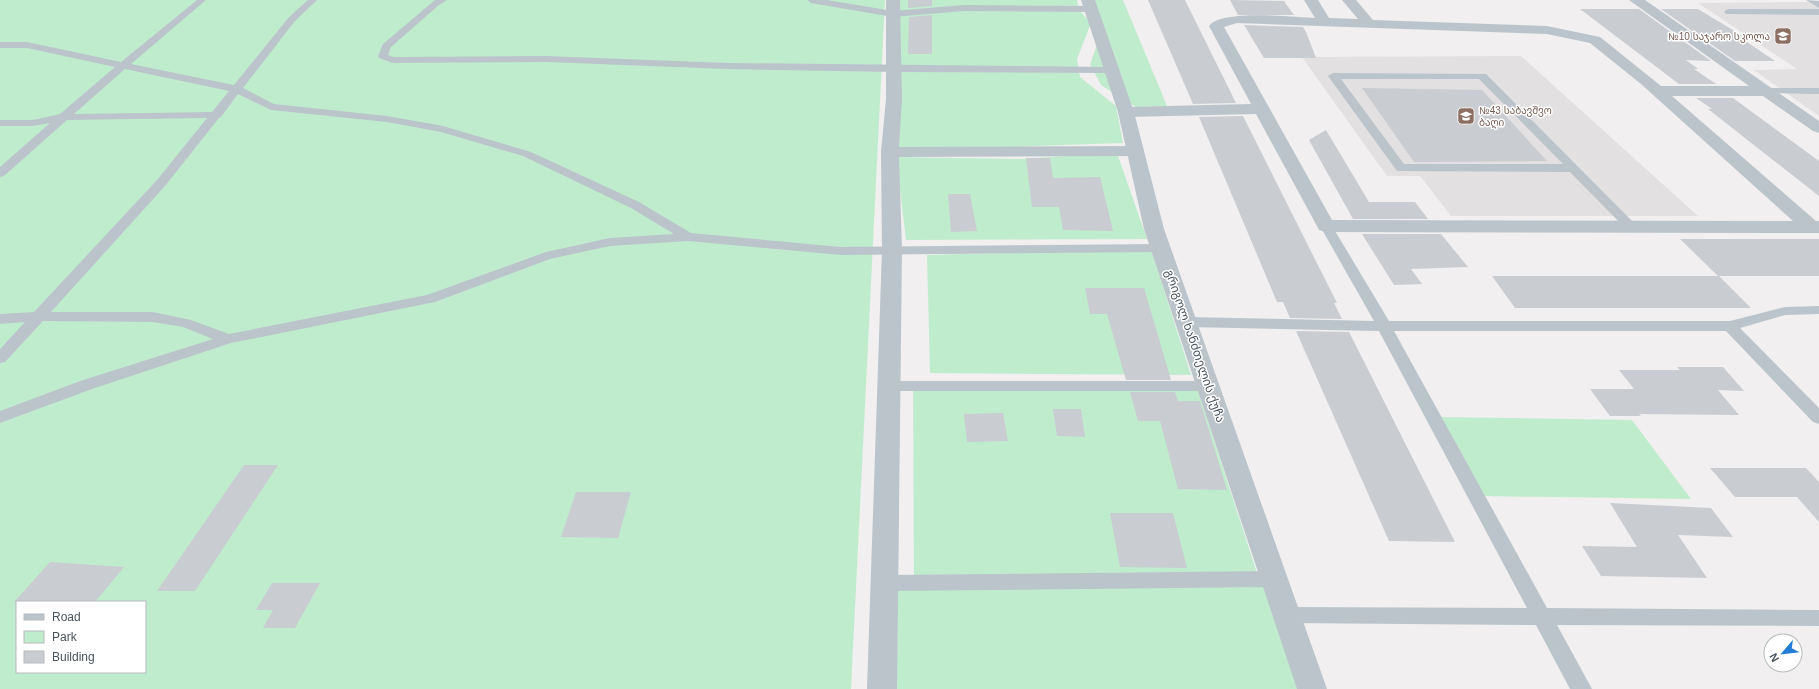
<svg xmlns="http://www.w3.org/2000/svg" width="1819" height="689" viewBox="0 0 1819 689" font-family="Arial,'Noto Sans Georgian',sans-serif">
  <rect width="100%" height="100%" fill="#f1efef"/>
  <!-- education -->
  <g fill="#e2e0e0">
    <path d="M 1819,2 L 1819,116 L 1754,70 L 1797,69 L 1698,3 Z"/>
    <path d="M 1521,56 L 1698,216 L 1451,216 L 1420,176 L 1387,176 L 1302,57 Z"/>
  </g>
  <!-- green -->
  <g fill="#c0ecce" fill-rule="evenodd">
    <path d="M 0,0 L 885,0 L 851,689 L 0,689 ZM 17,602 L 145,602 L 145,672 L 17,672 Z"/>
    <path d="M 900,0 L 1077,0 L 1079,10 L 1091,23 L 1077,59 L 1080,77 L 1116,106 L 1123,143 L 1034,146 L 899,155 Z"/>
    <path d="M 1091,0 L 1123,0 L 1167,106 L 1136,107 L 1101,85 L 1090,64 L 1103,28 Z"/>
    <path d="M 1117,153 L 1147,239 L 906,240 L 896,157 L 1020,159 Z"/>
    <path d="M 1151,249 L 1191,375 L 930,373 L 927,255 Z"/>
    <path d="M 913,391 L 1198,391 L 1257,573 L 914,577 Z"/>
    <path d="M 1439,417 L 1632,420 L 1691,499 L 1482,496 Z"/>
    <path d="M 1270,584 L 1306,689 L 893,689 L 894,588 Z"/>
  </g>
  <!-- building -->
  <g fill="#c9ccd1">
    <path d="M 908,0 L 932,0 L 932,6 L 908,8 Z"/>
    <path d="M 1148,0 L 1185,0 L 1236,103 L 1193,104 Z"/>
    <path d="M 1230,0 L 1284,1 L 1294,15 L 1238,15 Z"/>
    <path d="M 1580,9 L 1639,9 L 1711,61 L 1686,60 L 1698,69 L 1694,69 L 1716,84 L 1679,84 Z"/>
    <path d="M 1661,9 L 1698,9 L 1746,38 L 1741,38 L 1775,61 L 1735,61 Z"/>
    <path d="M 932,15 L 932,54 L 908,54 L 909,17 Z"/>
    <path d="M 1244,25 L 1303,27 L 1306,32 L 1316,58 L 1264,58 Z"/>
    <path d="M 1362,88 L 1482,90 L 1547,161 L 1414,162 Z"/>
    <path d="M 1696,98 L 1733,98 L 1819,161 L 1819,196 L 1708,109 L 1712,109 Z"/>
    <path d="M 1243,116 L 1337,303 L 1334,303 L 1342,319 L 1290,318 L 1283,302 L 1277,302 L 1199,117 Z"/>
    <path d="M 1326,130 L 1369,202 L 1415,202 L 1428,219 L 1353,219 L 1309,140 Z"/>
    <path d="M 1026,158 L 1050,158 L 1053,178 L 1100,177 L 1113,231 L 1063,230 L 1059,207 L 1032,207 Z"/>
    <path d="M 948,194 L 970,194 L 977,231 L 951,232 Z"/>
    <path d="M 1362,234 L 1441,234 L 1468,267 L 1411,269 L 1422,284 L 1394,285 Z"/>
    <path d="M 1680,239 L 1819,239 L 1819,276 L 1719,276 L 1751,308 L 1515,308 L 1492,276 L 1718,276 Z"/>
    <path d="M 1085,288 L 1144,288 L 1171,380 L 1126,380 L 1107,314 L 1090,314 Z"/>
    <path d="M 1296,331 L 1349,332 L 1455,542 L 1389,541 Z"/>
    <path d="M 1677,367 L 1723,367 L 1744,391 L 1718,390 L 1739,415 L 1639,414 L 1641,416 L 1610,416 L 1590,389 L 1634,389 L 1619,370 L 1680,370 Z"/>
    <path d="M 1130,392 L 1175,392 L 1178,401 L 1200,401 L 1227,490 L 1178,489 L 1160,421 L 1138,421 Z"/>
    <path d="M 1053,409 L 1081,409 L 1085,437 L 1057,436 Z"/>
    <path d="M 1003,413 L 1008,441 L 967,442 L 964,414 Z"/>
    <path d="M 244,465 L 278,465 L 195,591 L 157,591 Z"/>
    <path d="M 1710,468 L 1806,468 L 1819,482 L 1819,522 L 1797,497 L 1735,497 Z"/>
    <path d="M 576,492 L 631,492 L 618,538 L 561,537 Z"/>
    <path d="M 1610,503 L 1711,508 L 1733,537 L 1678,535 L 1707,578 L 1601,576 L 1582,546 L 1637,547 Z"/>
    <path d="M 1110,513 L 1173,513 L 1187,568 L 1120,567 Z"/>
    <path d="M 50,562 L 124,567 L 95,602 L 14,602 Z"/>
    <path d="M 272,583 L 320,583 L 295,628 L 263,628 L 273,610 L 256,610 Z"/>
  </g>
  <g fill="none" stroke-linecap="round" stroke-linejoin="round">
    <!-- service -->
    <g fill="#bbc4cb" fill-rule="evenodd">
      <path d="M 197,0 L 206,0 L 131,64 L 234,85 L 289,17 L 308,0 L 317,0 L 295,21 L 243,88 L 274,104 L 387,116 L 443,126 L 531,152 L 639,202 L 691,233 L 841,247 L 1161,244 L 1166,245 L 1168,248 L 1166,251 L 1161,252 L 841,255 L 688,241 L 610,246 L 550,259 L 435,302 L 231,343 L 92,389 L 0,423 L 0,411 L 80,381 L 213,339 L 183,327 L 153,322 L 43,321 L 5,362 L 0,363 L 0,349 L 25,322 L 0,324 L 0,314 L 34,312 L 157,180 L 207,118 L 67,120 L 4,176 L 0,177 L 0,167 L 50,123 L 33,126 L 0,126 L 0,120 L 33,120 L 60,114 L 115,67 L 27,48 L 0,48 L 0,42 L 27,42 L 121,62 ZM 125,69 L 229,91 L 212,112 L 74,114 ZM 238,94 L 271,110 L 387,122 L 441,132 L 523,156 L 631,208 L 674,234 L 610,238 L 546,252 L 427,295 L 229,334 L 191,320 L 153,312 L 51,312 L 165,186 L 219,118 L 221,117 Z"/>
      <path d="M 435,0 L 447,0 L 439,5 L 391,47 L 388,55 L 394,57 L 547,56 L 727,63 L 1111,67 L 1116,70 L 1111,73 L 893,72 L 727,69 L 547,62 L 393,63 L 379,58 L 378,56 L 383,44 Z"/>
      <path d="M 807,0 L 827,0 L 893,11 L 964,5 L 1091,6 L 1096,9 L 1091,12 L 964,11 L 893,17 L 811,3 Z"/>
      <path d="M 1806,0 L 1819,1 L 1819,8 Z"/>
      <path d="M 1729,9 L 1819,9 L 1819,15 L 1726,14 L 1724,12 L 1726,10 Z"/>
      <path d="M 1333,73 L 1486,74 L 1637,226 L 1636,229 L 1626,229 L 1570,172 L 1397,171 L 1328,76 ZM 1341,79 L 1479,79 L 1563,164 L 1404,164 Z"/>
      <path d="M 1766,88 L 1819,88 L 1819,94 L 1762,93 L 1761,91 Z"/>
      <path d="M 1326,222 L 1331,223 L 1332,226 L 1389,321 L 1730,321 L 1785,307 L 1819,306 L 1819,314 L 1785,315 L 1740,328 L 1819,408 L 1819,424 L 1813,422 L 1726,331 L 1394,331 L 1547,608 L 1819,610 L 1819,626 L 1557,625 L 1592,689 L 1570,689 L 1536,625 L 1287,623 L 1280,621 L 1277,615 L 1280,609 L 1287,607 L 1527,608 L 1379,331 L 1187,327 L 1182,325 L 1180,322 L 1182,319 L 1187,317 L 1374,321 L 1320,226 L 1321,223 Z"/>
      <path d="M 888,381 L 1209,381 L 1215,382 L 1217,386 L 1215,390 L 1209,391 L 888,391 L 882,390 L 880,386 L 882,382 Z"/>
      <path d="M 1275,571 L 1282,573 L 1285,579 L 1282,585 L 1275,587 L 885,591 L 878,589 L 875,583 L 878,577 L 885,575 Z"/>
    </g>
    <!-- minor -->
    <g fill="#bbc4cb" fill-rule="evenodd">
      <path d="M 886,0 L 900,0 L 902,99 L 899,147 L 1136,146 L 1142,147 L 1144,151 L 1142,155 L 1136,156 L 899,157 L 902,250 L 897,689 L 867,689 L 882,250 L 881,152 L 886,99 Z"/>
      <path d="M 1304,0 L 1318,0 L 1329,18 L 1358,19 L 1342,0 L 1356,0 L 1373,20 L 1547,26 L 1600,37 L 1661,86 L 1749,86 L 1629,0 L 1645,0 L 1819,121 L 1819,133 L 1813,131 L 1763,96 L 1672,96 L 1816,221 L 1819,221 L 1819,233 L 1326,232 L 1319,230 L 1317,226 L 1256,114 L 1126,117 L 1120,115 L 1118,112 L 1120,109 L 1126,107 L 1251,104 L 1209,26 C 1221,9 1294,17 1315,18 ZM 1237,23 L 1547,34 L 1590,43 L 1641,84 L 1793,221 L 1332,220 L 1224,27 Z"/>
    </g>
    <!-- tertiary -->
    <path fill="#bbc4cb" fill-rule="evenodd" d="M 1081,0 L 1095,0 L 1134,112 L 1164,229 L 1327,689 L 1297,689 L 1144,229 L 1118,112 Z"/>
  </g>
  <!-- icons -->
  <defs>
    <symbol id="school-square" viewBox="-11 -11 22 22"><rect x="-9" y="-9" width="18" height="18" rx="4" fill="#8d6e63" stroke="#fff"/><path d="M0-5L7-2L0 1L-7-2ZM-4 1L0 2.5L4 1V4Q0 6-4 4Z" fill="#fff"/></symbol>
  </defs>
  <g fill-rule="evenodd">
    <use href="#school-square" x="1773" y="26" width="20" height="20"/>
    <use href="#school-square" x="1456" y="106" width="20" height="20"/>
  </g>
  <g text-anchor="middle" stroke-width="3" stroke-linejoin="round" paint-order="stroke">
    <!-- far-education labels -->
    <g font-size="10" fill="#785e54" stroke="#fff" text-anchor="end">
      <text x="1770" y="40">№10 საჯარო სკოლა</text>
      <text x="1479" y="114" text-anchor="start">№43 საბავშვო<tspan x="1479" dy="12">ბაღი</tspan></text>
    </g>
    <!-- street labels -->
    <g font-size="12" fill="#48535b" stroke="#fff">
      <text transform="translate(1195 346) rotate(71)" y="4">გრიგოლ ხანძთელის ქუჩა</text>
    </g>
  </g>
  <!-- legend -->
  <rect x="16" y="601" width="130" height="72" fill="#ffffff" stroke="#b6babd"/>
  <rect x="24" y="614" width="20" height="6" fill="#bbc4cb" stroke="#b6babd"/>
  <text x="52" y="621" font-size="12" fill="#48535b">Road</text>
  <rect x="24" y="631" width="20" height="12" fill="#c0ecce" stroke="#b6babd"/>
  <text x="52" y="641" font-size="12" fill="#48535b">Park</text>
  <rect x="24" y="651" width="20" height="12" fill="#c9ccd1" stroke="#b6babd"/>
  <text x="52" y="661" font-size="12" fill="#48535b">Building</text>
  <!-- north arrow -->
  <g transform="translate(1783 653) rotate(242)"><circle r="19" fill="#ffffff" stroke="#b6babd"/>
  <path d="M0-3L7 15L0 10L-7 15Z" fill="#237dd7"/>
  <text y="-6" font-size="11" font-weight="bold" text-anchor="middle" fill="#48535b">N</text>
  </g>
</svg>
